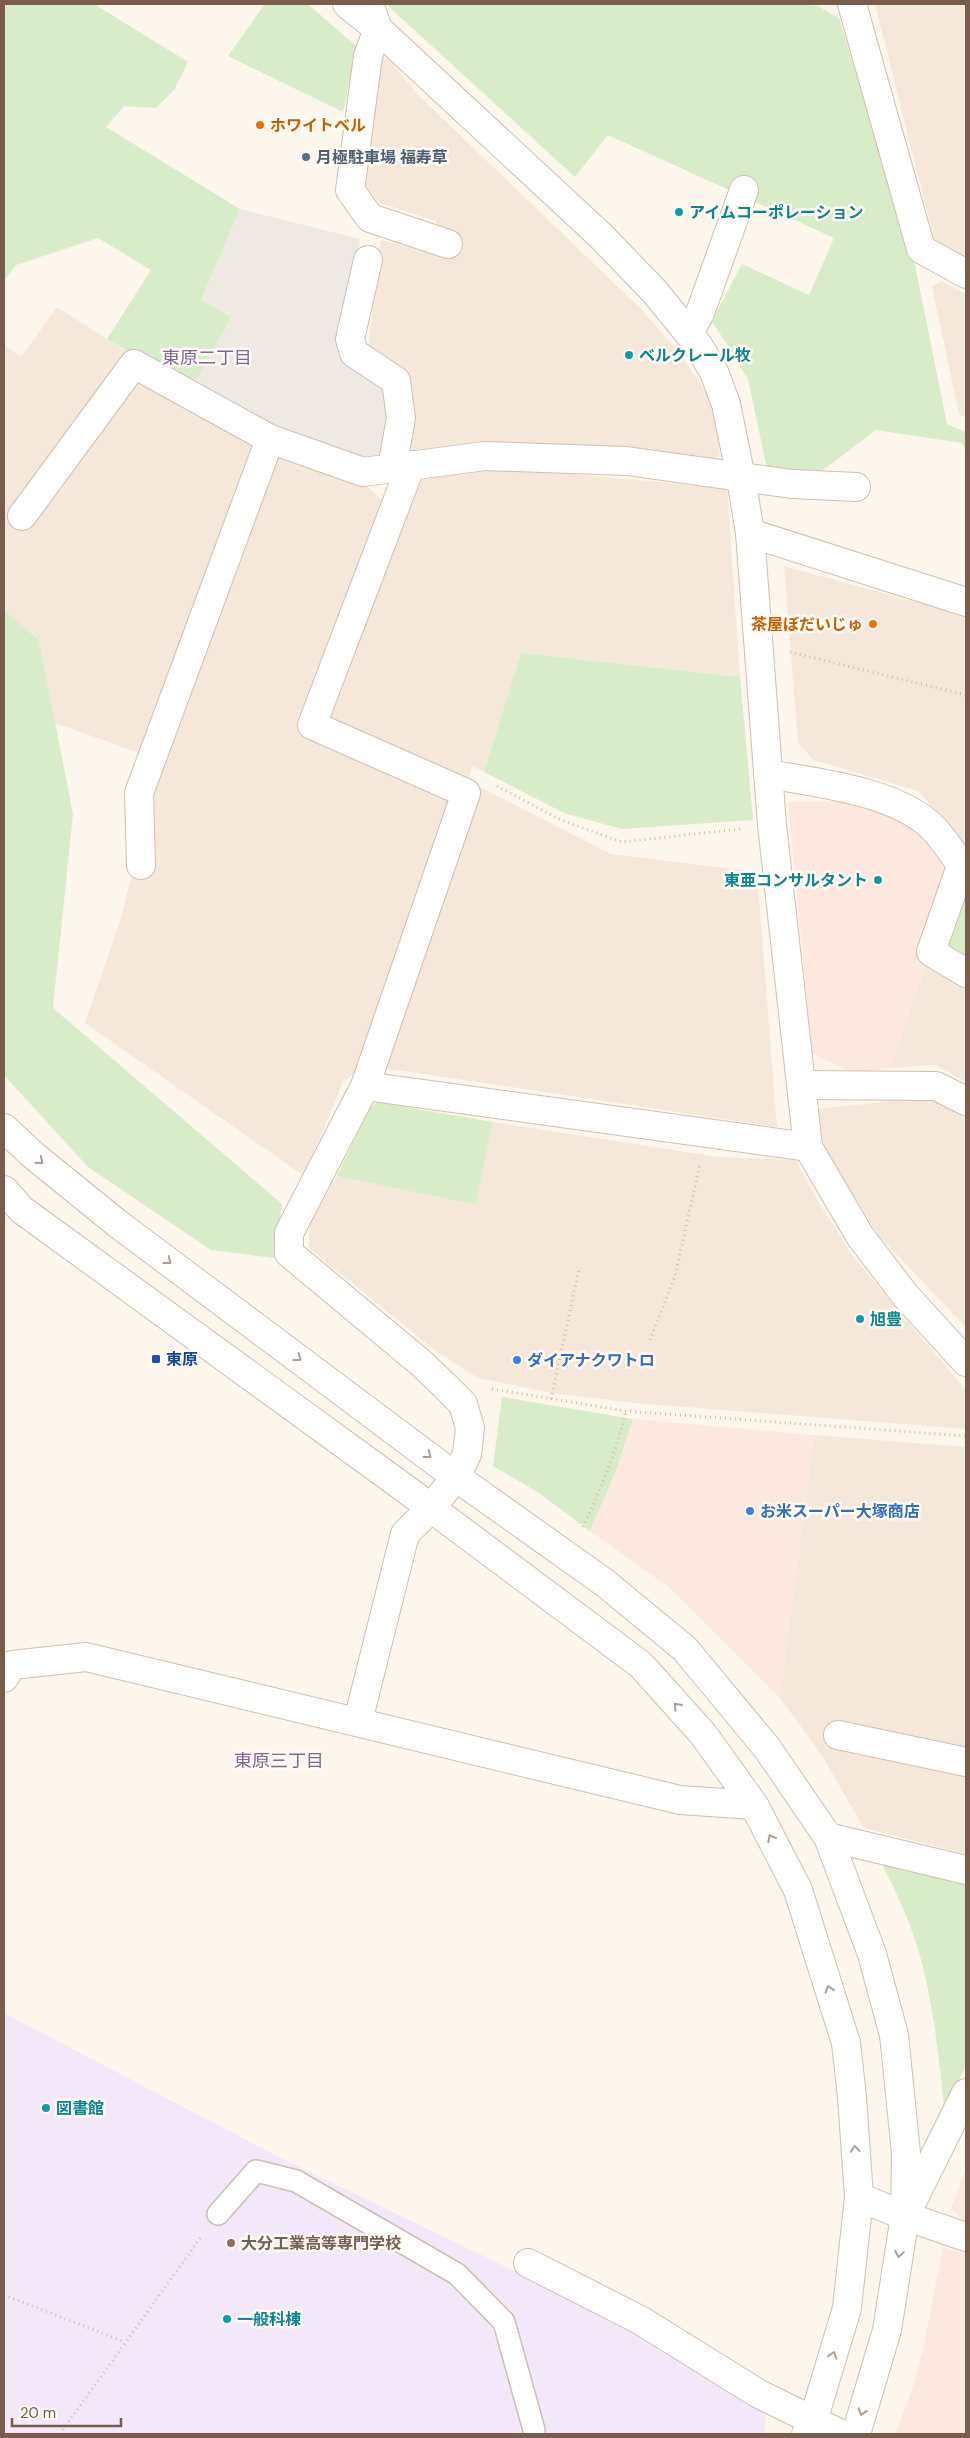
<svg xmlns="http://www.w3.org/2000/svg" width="970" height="2438" viewBox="0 0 970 2438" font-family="'DM Sans','Noto Sans JP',sans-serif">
  <rect width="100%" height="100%" fill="#fdf6ec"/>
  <!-- residential -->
  <g fill="#f5e8da">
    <path d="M 875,4 L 966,4 L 966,259 L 935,243 Z"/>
    <path d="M 388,58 L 417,94 L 641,309 L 677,350 L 716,406 L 720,465 L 484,442 L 408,451 L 368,348 L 381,240 L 433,253 L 436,221 L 380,203 L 363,183 L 379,61 Z"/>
    <path d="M 941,281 L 966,294 L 966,418 L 959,414 L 932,287 Z"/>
    <path d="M 57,307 L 127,352 L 122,359 L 252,440 L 258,457 L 139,753 L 55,723 L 39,640 L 4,610 L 4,345 L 21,357 Z"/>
    <path d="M 276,448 L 357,476 L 385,504 L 303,733 L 457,800 L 364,1066 L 343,1082 L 304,1176 L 85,1023 L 121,918 L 149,806 Z"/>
    <path d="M 502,468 L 727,488 L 740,677 L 521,653 L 484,772 L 472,766 L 468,779 L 326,719 L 416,482 L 442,472 Z"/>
    <path d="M 784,566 L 966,616 L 966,847 L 918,791 L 813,760 L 798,742 Z"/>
    <path d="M 480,787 L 611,854 L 757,872 L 777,1127 L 384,1068 Z"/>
    <path d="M 928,956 L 966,978 L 966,1082 L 935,1065 L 891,1068 Z"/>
    <path d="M 931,1097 L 966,1114 L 966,1327 L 878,1235 L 824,1148 L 816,1109 Z"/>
    <path d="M 493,1122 L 718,1157 L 796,1160 L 819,1203 L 855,1259 L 966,1390 L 966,1429 L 634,1403 L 552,1393 L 478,1378 L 437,1352 L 309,1248 L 309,1225 L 337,1176 L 476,1205 Z"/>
    <path d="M 814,1435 L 966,1447 L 966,1854 L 864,1828 L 821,1754 L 780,1698 Z"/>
  </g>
  <!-- commercial -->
  <g fill="#fde8e0">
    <path d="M 857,801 L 902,817 L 955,870 L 891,1068 L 853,1073 L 812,1053 L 788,802 Z"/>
    <path d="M 633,1419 L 814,1435 L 780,1698 L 670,1588 L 590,1531 L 616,1471 Z"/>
    <path d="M 966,2169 L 966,2223 L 951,2208 Z"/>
    <path d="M 943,2247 L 966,2255 L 966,2434 L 895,2434 L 911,2393 L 922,2354 Z"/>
  </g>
  <!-- industrial -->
  <path fill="#efe9e4" d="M 240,209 L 360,239 L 342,345 L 387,382 L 394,409 L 385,453 L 348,460 L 192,389 L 231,317 L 201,300 Z"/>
  <!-- education -->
  <path fill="#f3e8fa" d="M 4,2013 L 275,2155 L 639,2331 L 766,2412 L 764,2434 L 4,2434 Z"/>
  <!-- green -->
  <g fill="#d8ecc9">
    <path d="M 4,4 L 94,4 L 188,62 L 174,90 L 156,108 L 124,106 L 106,127 L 240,209 L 201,300 L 231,317 L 192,389 L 107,339 L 151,270 L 98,238 L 16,265 L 4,281 Z"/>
    <path d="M 265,4 L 308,4 L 357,47 L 343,112 L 228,56 Z"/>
    <path d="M 386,4 L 800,4 L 818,6 L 839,18 L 915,265 L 947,424 L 966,432 L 966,452 L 962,443 L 876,430 L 818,474 L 767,469 L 748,379 L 712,321 L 742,264 L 809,295 L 834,238 L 608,135 L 575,177 Z"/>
    <path d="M 4,610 L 39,640 L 73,814 L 53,1008 L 282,1204 L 274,1258 L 211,1250 L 88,1167 L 4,1075 Z"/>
    <path d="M 521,653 L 740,677 L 753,820 L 622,829 L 564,813 L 484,772 Z"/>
    <path d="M 966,890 L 966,969 L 935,951 Z"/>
    <path d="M 377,1102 L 493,1122 L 476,1205 L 337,1176 L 370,1108 Z"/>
    <path d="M 502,1397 L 633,1419 L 616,1471 L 590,1531 L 539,1493 L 493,1466 Z"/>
    <path d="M 881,1862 L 966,1878 L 966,2067 L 944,2105 C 937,2043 931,1976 907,1918 C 900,1899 890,1881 881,1862 Z"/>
  </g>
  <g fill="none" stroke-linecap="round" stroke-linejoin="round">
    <defs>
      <path id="service" d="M 218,2214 L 256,2171 L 296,2181 L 457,2274 L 504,2322 L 534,2430"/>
      <path id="pedestrian" d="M 961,866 L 931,952 L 966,973"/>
      <g id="minor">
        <path d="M 347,4 L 378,29 L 368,56 L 350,190 L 370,218 L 448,244"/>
        <path d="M 369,4 L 378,29 L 601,236 L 655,292 L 698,345 L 714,372 L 726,404 L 741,478 L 750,533 L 772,825 L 808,1147 L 860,1236 L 905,1295 L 966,1362"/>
        <path d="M 852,4 L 921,249 L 966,274"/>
        <path d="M 368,260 L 350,339 L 354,353 L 396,381 L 401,418 L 392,468"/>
        <path d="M 689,333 L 700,313 L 744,190"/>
        <path d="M 22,516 L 134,364 L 270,439 L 363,472 L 485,456 L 627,461 L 792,484 L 856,487"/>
        <path d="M 750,533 L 966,602"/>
        <path d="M 768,774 C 817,783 898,791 934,829 C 946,842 956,858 966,872"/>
        <path d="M 141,865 L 139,793 L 270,439"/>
        <path d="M 801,1085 L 936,1086 L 966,1101"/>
        <path d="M 365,1086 L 466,793 L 312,725 L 411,465"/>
        <path d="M 4,1678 L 12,1665 L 86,1657 L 680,1800 L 754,1805"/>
        <path d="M 358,1721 L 405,1534 L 430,1509 L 456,1477 L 467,1454 L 470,1428 L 463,1404 L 444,1385 L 421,1363 L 289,1253 L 289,1233 L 365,1086 L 808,1147"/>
        <path d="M 838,1735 L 966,1762"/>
        <path d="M 828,1837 L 966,1870"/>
        <path d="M 859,2197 L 905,2216 L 966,2237"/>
        <path d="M 905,2216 L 966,2093"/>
        <path d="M 528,2263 L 640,2320 L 759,2394 L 841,2434"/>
      </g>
      <g id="tertiary">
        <path d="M 4,1128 L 33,1155 L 118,1224 L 456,1477 L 605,1583 L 685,1649 L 767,1748 L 828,1837 L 872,1954 L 894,2035 L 906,2153 L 905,2216 L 887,2330 L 856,2434"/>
        <path d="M 4,1190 L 22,1210 L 403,1487 L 641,1665 L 703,1734 L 754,1805 L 798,1890 L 846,2043 L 852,2097 L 859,2197 L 847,2308 L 813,2421 L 806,2434"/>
      </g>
    </defs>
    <!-- service casing -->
    <use href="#service" stroke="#d1beb0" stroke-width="24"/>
    <!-- pedestrian casing -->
    <use href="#pedestrian" stroke="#d1beb0" stroke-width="30"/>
    <!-- minor casing -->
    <use href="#minor" stroke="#d1beb0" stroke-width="30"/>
    <!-- tertiary casing -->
    <use href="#tertiary" stroke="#d1beb0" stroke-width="30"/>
    <!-- path -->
    <g stroke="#d9b8a5" stroke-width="3" stroke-dasharray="1 4" stroke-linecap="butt">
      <path d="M 790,652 L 966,695"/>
      <path d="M 497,786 L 561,820 L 622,842 L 740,829"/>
      <path d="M 650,1340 L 675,1276 L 700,1164"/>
      <path d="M 492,1389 L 626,1411 L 966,1436"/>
      <path d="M 551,1399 L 579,1269"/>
      <path d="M 583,1527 C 601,1489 616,1452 626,1411"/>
      <path d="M 4,2295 L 125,2342"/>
      <path d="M 60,2434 L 201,2237"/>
    </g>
    <!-- service -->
    <use href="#service" stroke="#fff" stroke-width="21"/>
    <!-- pedestrian -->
    <use href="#pedestrian" stroke="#fff" stroke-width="28"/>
    <!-- minor -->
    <use href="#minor" stroke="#fff" stroke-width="28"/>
    <!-- tertiary -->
    <use href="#tertiary" stroke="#fff" stroke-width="28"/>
  </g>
  <!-- one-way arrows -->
  <defs><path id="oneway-chevron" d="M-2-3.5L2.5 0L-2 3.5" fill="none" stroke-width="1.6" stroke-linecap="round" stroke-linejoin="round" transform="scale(1.25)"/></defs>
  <g stroke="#af9d94">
    <use href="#oneway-chevron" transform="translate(40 1161) rotate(39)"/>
    <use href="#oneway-chevron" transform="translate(168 1261) rotate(37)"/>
    <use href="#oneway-chevron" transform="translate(298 1358) rotate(37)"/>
    <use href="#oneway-chevron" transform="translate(428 1455) rotate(37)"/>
    <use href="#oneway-chevron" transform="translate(677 1706) rotate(-132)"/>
    <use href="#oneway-chevron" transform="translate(771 1838) rotate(-118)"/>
    <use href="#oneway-chevron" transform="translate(829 1989) rotate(-107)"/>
    <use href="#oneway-chevron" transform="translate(855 2149) rotate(-94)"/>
    <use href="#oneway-chevron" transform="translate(899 2254) rotate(99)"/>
    <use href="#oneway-chevron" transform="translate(833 2355) rotate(-73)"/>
    <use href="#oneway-chevron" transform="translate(862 2412) rotate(107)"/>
  </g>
  <!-- markers -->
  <g fill="#e8710a" stroke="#fffaf3" stroke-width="2">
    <circle cx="260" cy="125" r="5"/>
    <circle cx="873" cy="624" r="5"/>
  </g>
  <circle fill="#5c6f8a" stroke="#fffaf3" stroke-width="2" cx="306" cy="157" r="5"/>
  <g fill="#0f9aa8" stroke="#fffaf3" stroke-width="2">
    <circle cx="679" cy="212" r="5"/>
    <circle cx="629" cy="355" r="5"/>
    <circle cx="878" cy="880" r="5"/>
    <circle cx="860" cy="1319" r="5"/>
    <circle cx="46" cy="2108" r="5"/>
    <circle cx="227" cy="2319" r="5"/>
  </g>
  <rect fill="#1a4fb4" stroke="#fffaf3" stroke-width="2" x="151" y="1354" width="10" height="10" rx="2.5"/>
  <g fill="#3f7fe0" stroke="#fffaf3" stroke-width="2">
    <circle cx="517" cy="1360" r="5"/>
    <circle cx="750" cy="1511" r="5"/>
  </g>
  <circle fill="#8d6e63" stroke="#fffaf3" stroke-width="2" cx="231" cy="2243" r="5"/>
  <g text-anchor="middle" stroke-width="5" stroke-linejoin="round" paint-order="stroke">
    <!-- food labels -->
    <g font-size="16" font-weight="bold" fill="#c56008" stroke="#fffaf3" text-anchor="start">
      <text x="270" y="131">ホワイトベル</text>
      <text x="863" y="630" text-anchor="end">茶屋ぼだいじゅ</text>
    </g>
    <!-- service labels -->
    <g font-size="16" font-weight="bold" fill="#4e5e75" stroke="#fffaf3" text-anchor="start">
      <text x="316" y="163">月極駐車場 福寿草</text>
    </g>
    <!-- culture labels -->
    <g font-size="16" font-weight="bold" fill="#0d838f" stroke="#fffaf3" text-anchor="start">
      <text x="689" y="218">アイムコーポレーション</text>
      <text x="639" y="361">ベルクレール牧</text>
      <text x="868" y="886" text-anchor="end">東亜コンサルタント</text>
      <text x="870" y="1325">旭豊</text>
      <text x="56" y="2114">図書館</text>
      <text x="237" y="2325">一般科棟</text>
    </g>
    <!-- transit labels -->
    <g font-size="16" font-weight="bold" fill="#164399" stroke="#fffaf3" text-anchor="start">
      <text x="166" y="1365">東原</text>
    </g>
    <!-- shop labels -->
    <g font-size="16" font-weight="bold" fill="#366cbe" stroke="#fffaf3" text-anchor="start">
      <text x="527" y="1366">ダイアナクワトロ</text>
      <text x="760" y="1517">お米スーパー大塚商店</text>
    </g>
    <!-- education labels -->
    <g font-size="16" font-weight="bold" fill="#785e54" stroke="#fffaf3" text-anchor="start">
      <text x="241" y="2249">大分工業高等専門学校</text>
    </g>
    <!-- neighbourhood labels -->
    <g font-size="18" fill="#846695" stroke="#fffaf3">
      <text x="207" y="364">東原二丁目</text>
      <text x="279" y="1767">東原三丁目</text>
    </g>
  </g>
  <!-- border -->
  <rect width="970" height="2438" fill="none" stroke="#7a5c4d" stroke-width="10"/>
  <!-- scale -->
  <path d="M12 2418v8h109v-8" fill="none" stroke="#7a5c4d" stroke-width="2.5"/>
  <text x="20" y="2418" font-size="15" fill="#7a5c4d" stroke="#fffaf3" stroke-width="4" paint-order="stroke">20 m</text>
</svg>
